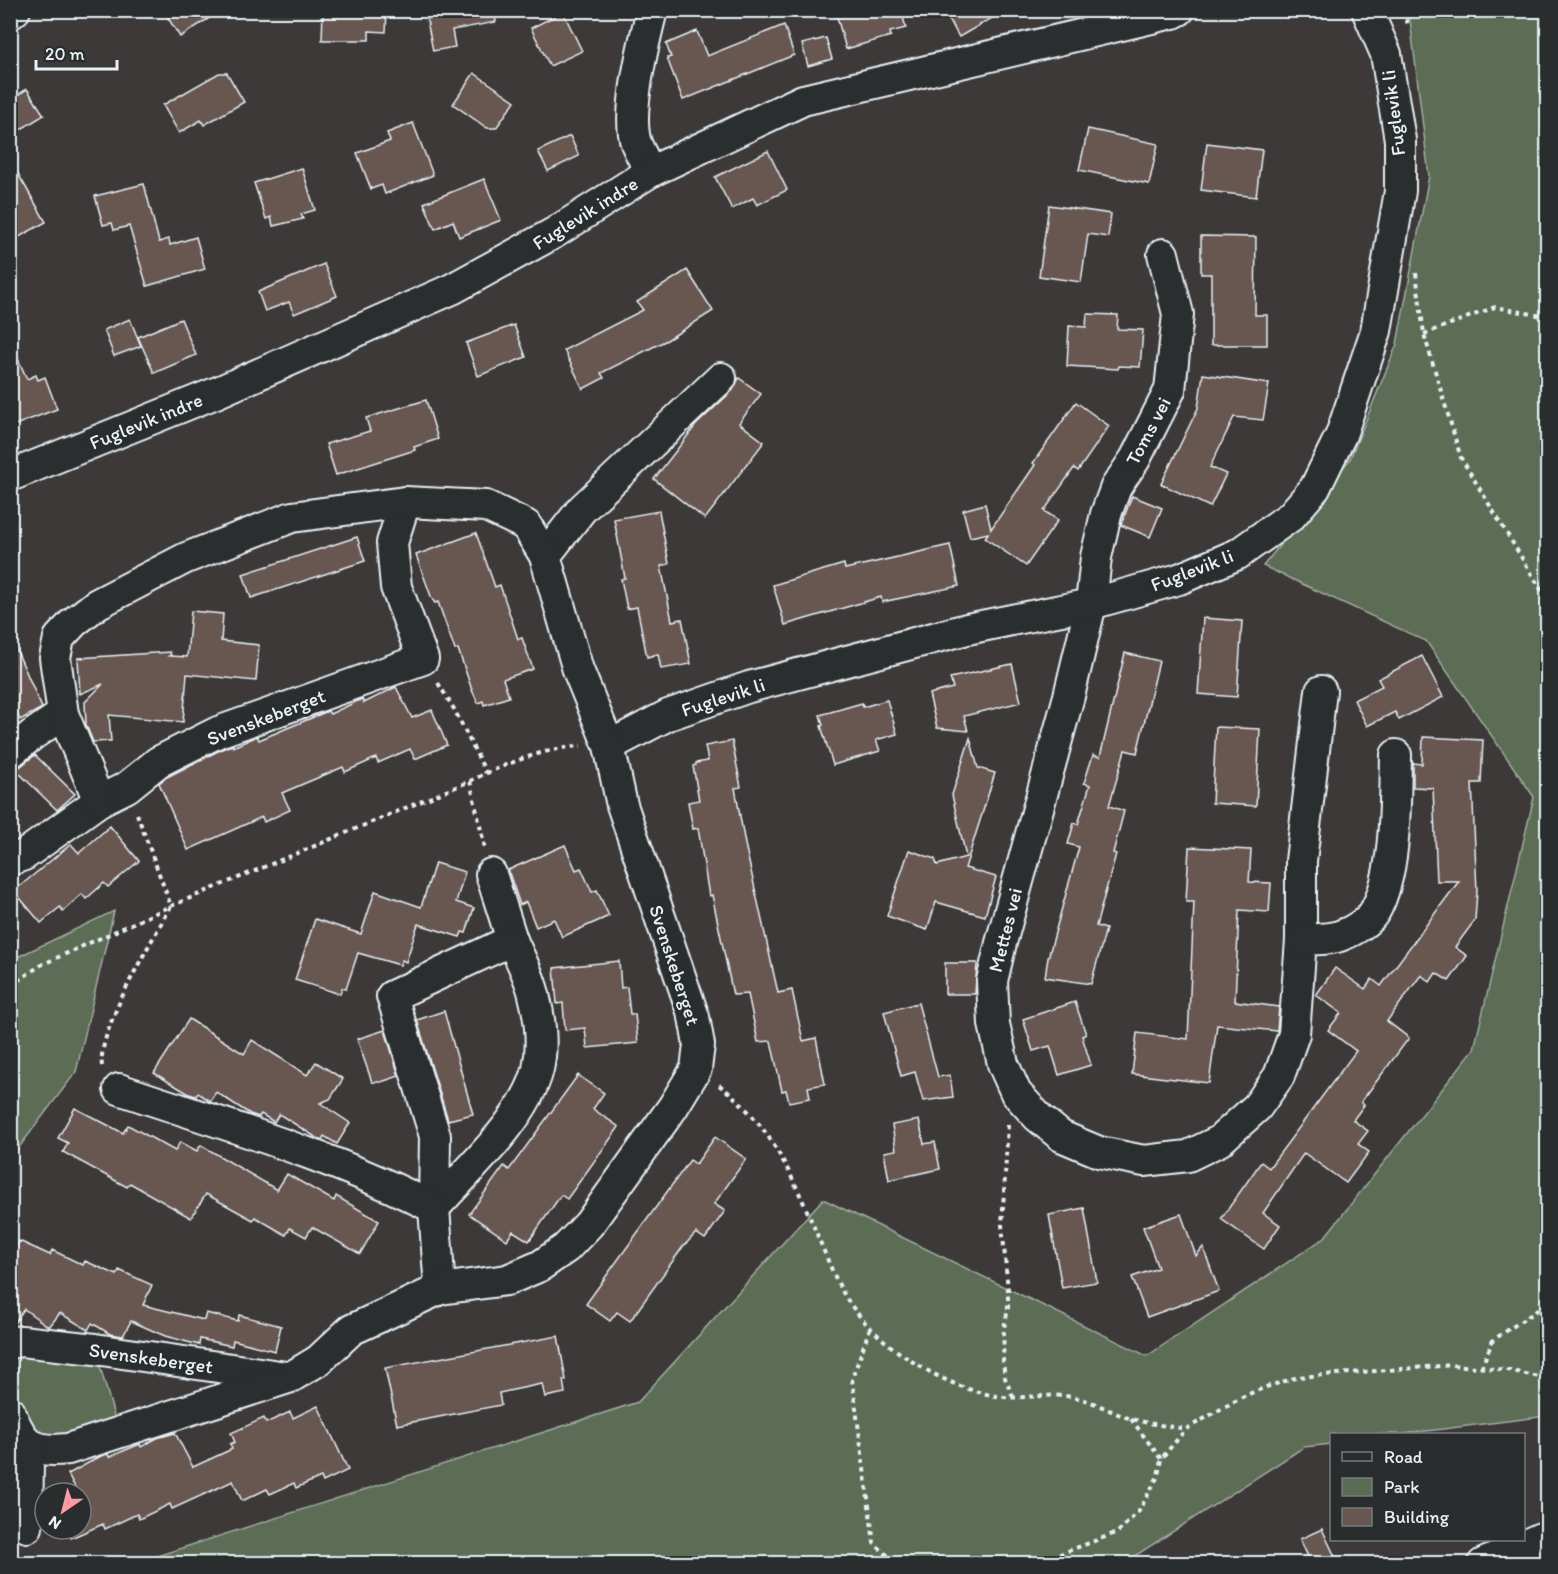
<svg xmlns="http://www.w3.org/2000/svg" width="1558" height="1574" viewBox="0 0 1558 1574" font-family="Itim,sans-serif">
  <rect width="100%" height="100%" fill="#3d3938"/>
  <filter id="ink" filterUnits="userSpaceOnUse"><feTurbulence type="fractalNoise" baseFrequency=".0167" numOctaves="2"/><feDisplacementMap in="SourceGraphic" scale="12" xChannelSelector="R" yChannelSelector="G"/><feConvolveMatrix kernelMatrix="1 2 1 2 8 2 1 2 1" color-interpolation-filters="sRGB"/></filter>
  <g filter="url(#ink)">
    <!-- green -->
    <g fill="#5b6c54" stroke="#a2aea6" stroke-width="1.5">
      <path d="M 1409,11 L 1547,11 L 1547,1416 L 1403,1434 L 1332,1434 L 1331,1444 L 1304,1447 L 1124,1563 L 132,1564 L 638,1402 L 823,1199 L 1147,1356 L 1324,1238 L 1474,1049 L 1534,797 L 1426,641 L 1263,566 L 1350,459 L 1397,344 L 1429,176 Z"/>
      <path d="M 114,911 L 76,1072 L 11,1158 L 11,960 Z"/>
      <path d="M 11,1343 L 95,1349 L 119,1433 L 47,1452 L 11,1412 Z"/>
    </g>
    <!-- building -->
    <g fill="#685651" stroke="#e8f1f8" stroke-width="1.5">
      <path d="M 163,10 L 222,10 L 180,37 Z"/>
      <path d="M 323,10 L 387,10 L 386,32 L 369,31 L 369,40 L 322,40 Z"/>
      <path d="M 425,10 L 495,10 L 496,22 L 452,30 L 455,47 L 433,51 Z"/>
      <path d="M 835,10 L 901,10 L 906,28 L 890,32 L 891,36 L 846,49 Z"/>
      <path d="M 944,10 L 1006,10 L 959,37 Z"/>
      <path d="M 563,12 L 582,51 L 550,66 L 531,28 Z"/>
      <path d="M 784,25 L 794,55 L 683,100 L 667,58 L 671,57 L 666,44 L 697,31 L 707,56 Z"/>
      <path d="M 826,38 L 832,59 L 808,66 L 802,44 Z"/>
      <path d="M 219,73 L 227,73 L 244,102 L 204,125 L 201,120 L 179,133 L 163,105 Z"/>
      <path d="M 474,73 L 515,101 L 496,128 L 487,128 L 453,104 Z"/>
      <path d="M 27,89 L 44,115 L 10,136 L 10,100 Z"/>
      <path d="M 413,123 L 433,175 L 385,194 L 382,185 L 371,189 L 357,153 L 390,141 L 387,133 Z"/>
      <path d="M 1088,129 L 1158,144 L 1149,184 L 1079,170 Z"/>
      <path d="M 570,136 L 579,156 L 548,171 L 538,151 Z"/>
      <path d="M 1207,143 L 1262,150 L 1256,197 L 1201,190 Z"/>
      <path d="M 768,151 L 787,190 L 757,205 L 753,198 L 732,209 L 715,177 Z"/>
      <path d="M 10,160 L 46,222 L 10,242 Z"/>
      <path d="M 302,168 L 315,210 L 301,214 L 303,219 L 273,226 L 271,217 L 266,219 L 254,183 Z"/>
      <path d="M 484,179 L 501,220 L 459,237 L 453,221 L 435,229 L 424,203 Z"/>
      <path d="M 144,184 L 159,242 L 169,239 L 170,245 L 196,237 L 205,269 L 147,286 L 129,226 L 114,230 L 112,223 L 103,225 L 95,196 Z"/>
      <path d="M 1049,205 L 1111,214 L 1108,237 L 1088,234 L 1081,282 L 1039,276 Z"/>
      <path d="M 1201,236 L 1256,237 L 1255,315 L 1267,315 L 1267,345 L 1211,345 L 1211,274 L 1201,274 Z"/>
      <path d="M 324,264 L 337,296 L 294,314 L 289,302 L 265,311 L 258,292 Z"/>
      <path d="M 687,270 L 713,311 L 667,340 L 601,373 L 604,378 L 583,389 L 564,350 L 643,310 L 637,302 Z"/>
      <path d="M 1087,314 L 1118,315 L 1117,329 L 1143,330 L 1140,367 L 1119,366 L 1118,369 L 1067,366 L 1069,326 L 1086,327 Z"/>
      <path d="M 130,319 L 141,346 L 114,356 L 104,330 Z"/>
      <path d="M 181,319 L 196,355 L 154,373 L 138,337 Z"/>
      <path d="M 514,325 L 526,357 L 478,376 L 466,343 Z"/>
      <path d="M 10,341 L 27,379 L 36,375 L 38,380 L 45,377 L 57,409 L 10,427 Z"/>
      <path d="M 1203,374 L 1269,384 L 1263,420 L 1234,417 L 1210,467 L 1226,474 L 1210,507 L 1161,484 L 1198,408 Z"/>
      <path d="M 739,378 L 761,394 L 739,423 L 764,442 L 705,519 L 654,479 L 696,425 L 733,390 Z"/>
      <path d="M 426,400 L 438,439 L 414,447 L 415,450 L 336,475 L 326,444 L 370,431 L 366,418 Z"/>
      <path d="M 1076,402 L 1109,426 L 1078,471 L 1074,468 L 1044,511 L 1058,520 L 1026,566 L 985,538 L 988,533 L 970,537 L 963,510 L 985,504 L 991,529 L 1035,465 L 1033,463 Z"/>
      <path d="M 1132,496 L 1162,508 L 1150,537 L 1121,525 Z"/>
      <path d="M 659,511 L 669,564 L 661,566 L 672,621 L 682,619 L 691,664 L 661,669 L 658,654 L 647,657 L 637,607 L 627,609 L 621,579 L 625,578 L 614,519 Z"/>
      <path d="M 476,533 L 495,587 L 500,585 L 518,639 L 522,638 L 533,669 L 503,679 L 509,697 L 484,705 L 483,701 L 478,703 L 472,690 L 458,649 L 455,650 L 438,602 L 435,603 L 432,599 L 416,555 Z"/>
      <path d="M 357,537 L 365,561 L 251,598 L 243,574 Z"/>
      <path d="M 950,545 L 959,586 L 882,602 L 881,597 L 785,625 L 773,585 L 844,564 L 845,569 Z"/>
      <path d="M 191,611 L 223,614 L 221,641 L 259,645 L 256,681 L 187,674 L 183,722 L 109,715 L 111,741 L 93,742 L 86,725 L 85,702 L 103,684 L 80,694 L 78,658 L 170,652 L 171,655 L 169,656 L 187,657 Z"/>
      <path d="M 1203,618 L 1242,621 L 1237,697 L 1198,694 Z"/>
      <path d="M 10,635 L 42,708 L 20,720 L 10,697 Z"/>
      <path d="M 1125,653 L 1159,661 L 1137,753 L 1125,750 L 1109,806 L 1124,811 L 1113,853 L 1116,854 L 1096,926 L 1106,929 L 1091,984 L 1045,977 L 1048,958 L 1079,847 L 1068,844 L 1074,823 L 1078,824 L 1090,785 L 1084,783 L 1093,755 L 1100,757 Z"/>
      <path d="M 1422,656 L 1443,697 L 1399,720 L 1395,712 L 1367,726 L 1354,700 L 1382,686 L 1378,679 Z"/>
      <path d="M 1012,664 L 1021,702 L 964,716 L 968,731 L 937,728 L 929,694 L 953,688 L 950,678 Z"/>
      <path d="M 396,687 L 412,718 L 432,710 L 447,745 L 415,759 L 410,749 L 378,763 L 376,758 L 345,772 L 343,767 L 282,793 L 290,810 L 264,822 L 262,817 L 188,850 L 159,783 L 167,777 L 226,747 L 233,745 L 233,747 L 257,736 L 259,740 L 328,711 L 330,714 L 362,699 L 364,703 Z"/>
      <path d="M 887,700 L 897,734 L 876,740 L 880,751 L 833,765 L 821,726 L 823,725 L 820,715 L 862,703 L 863,707 Z"/>
      <path d="M 1216,727 L 1260,729 L 1256,806 L 1212,803 Z"/>
      <path d="M 1423,737 L 1483,740 L 1481,783 L 1472,783 L 1477,891 L 1475,920 L 1455,947 L 1467,956 L 1449,981 L 1436,973 L 1430,982 L 1421,975 L 1387,1021 L 1409,1038 L 1361,1102 L 1364,1105 L 1353,1120 L 1368,1131 L 1358,1144 L 1369,1152 L 1346,1183 L 1304,1153 L 1263,1213 L 1280,1225 L 1264,1249 L 1221,1219 L 1261,1162 L 1269,1168 L 1356,1051 L 1328,1030 L 1341,1013 L 1316,995 L 1335,968 L 1365,989 L 1372,979 L 1381,986 L 1459,881 L 1437,881 L 1433,788 L 1413,787 L 1413,763 L 1422,764 Z"/>
      <path d="M 970,738 L 978,768 L 995,773 L 965,868 L 996,877 L 985,916 L 936,902 L 927,930 L 887,916 L 909,850 L 935,859 L 937,865 L 966,857 L 952,795 Z"/>
      <path d="M 732,741 L 741,787 L 735,788 L 745,844 L 778,993 L 792,990 L 803,1041 L 816,1038 L 825,1084 L 808,1087 L 810,1098 L 789,1102 L 786,1090 L 782,1091 L 771,1041 L 758,1042 L 748,994 L 733,995 L 712,895 L 709,896 L 698,828 L 693,829 L 688,802 L 699,800 L 693,766 L 696,765 L 696,763 L 708,761 L 705,746 Z"/>
      <path d="M 35,755 L 75,794 L 57,810 L 16,770 Z"/>
      <path d="M 110,826 L 139,861 L 108,887 L 104,883 L 86,899 L 82,894 L 63,911 L 60,907 L 41,923 L 14,891 L 71,844 L 79,853 Z"/>
      <path d="M 565,845 L 576,870 L 581,868 L 592,892 L 597,890 L 609,916 L 562,937 L 554,919 L 536,927 L 526,902 L 520,905 L 508,870 Z"/>
      <path d="M 1189,847 L 1251,850 L 1249,882 L 1271,883 L 1269,912 L 1239,910 L 1235,1001 L 1279,1007 L 1277,1031 L 1217,1025 L 1209,1083 L 1132,1074 L 1137,1033 L 1188,1039 L 1194,902 L 1186,902 Z"/>
      <path d="M 435,863 L 465,872 L 456,902 L 474,908 L 466,933 L 462,932 L 460,937 L 418,924 L 406,962 L 402,960 L 400,965 L 358,953 L 346,989 L 342,988 L 340,994 L 295,980 L 315,919 L 361,934 L 375,891 L 421,907 Z"/>
      <path d="M 619,961 L 621,988 L 627,987 L 630,1014 L 635,1014 L 638,1043 L 587,1048 L 585,1028 L 565,1030 L 563,1003 L 557,1004 L 554,968 Z"/>
      <path d="M 945,963 L 977,963 L 975,994 L 945,994 Z"/>
      <path d="M 1075,1002 L 1086,1034 L 1082,1036 L 1091,1065 L 1059,1075 L 1050,1046 L 1033,1051 L 1023,1019 Z"/>
      <path d="M 918,1003 L 938,1077 L 950,1075 L 953,1097 L 923,1101 L 915,1072 L 901,1076 L 884,1012 Z"/>
      <path d="M 444,1011 L 473,1114 L 448,1120 L 417,1020 Z"/>
      <path d="M 189,1019 L 244,1054 L 252,1040 L 307,1075 L 316,1062 L 343,1079 L 330,1099 L 320,1103 L 350,1123 L 337,1144 L 324,1136 L 322,1140 L 317,1138 L 279,1114 L 274,1122 L 261,1114 L 259,1117 L 250,1114 L 216,1092 L 210,1101 L 198,1093 L 196,1096 L 189,1094 L 154,1073 Z"/>
      <path d="M 385,1030 L 399,1076 L 381,1082 L 372,1082 L 357,1039 Z"/>
      <path d="M 578,1075 L 604,1093 L 593,1109 L 619,1127 L 567,1199 L 561,1195 L 529,1241 L 513,1231 L 507,1240 L 469,1214 L 504,1166 L 509,1170 Z"/>
      <path d="M 75,1108 L 123,1133 L 128,1125 L 175,1151 L 180,1142 L 197,1151 L 201,1145 L 277,1190 L 287,1174 L 334,1201 L 336,1196 L 379,1221 L 360,1254 L 312,1227 L 306,1237 L 290,1228 L 286,1235 L 255,1217 L 253,1220 L 206,1194 L 191,1218 L 130,1183 L 127,1187 L 63,1152 L 68,1143 L 58,1138 Z"/>
      <path d="M 919,1120 L 924,1144 L 935,1142 L 940,1169 L 889,1180 L 884,1152 L 896,1150 L 892,1125 Z"/>
      <path d="M 715,1137 L 746,1159 L 714,1204 L 725,1211 L 705,1239 L 696,1233 L 682,1248 L 630,1321 L 617,1312 L 610,1321 L 586,1304 L 690,1160 L 696,1164 Z"/>
      <path d="M 1084,1208 L 1097,1282 L 1062,1288 L 1049,1215 Z"/>
      <path d="M 1181,1214 L 1196,1256 L 1203,1247 L 1219,1291 L 1147,1317 L 1132,1277 L 1158,1268 L 1143,1227 Z"/>
      <path d="M 19,1241 L 50,1255 L 52,1250 L 83,1265 L 85,1261 L 117,1275 L 119,1270 L 152,1285 L 143,1305 L 204,1320 L 206,1313 L 238,1321 L 239,1315 L 281,1326 L 275,1351 L 233,1340 L 232,1346 L 200,1339 L 199,1345 L 165,1336 L 131,1321 L 123,1336 L 110,1334 L 92,1323 L 88,1330 L 60,1313 L 49,1327 L 24,1309 L 13,1325 L 10,1325 L 10,1243 L 17,1246 Z"/>
      <path d="M 558,1336 L 566,1380 L 563,1380 L 565,1393 L 545,1397 L 542,1384 L 499,1393 L 501,1405 L 397,1425 L 385,1368 Z"/>
      <path d="M 318,1406 L 348,1470 L 323,1482 L 321,1477 L 296,1488 L 294,1483 L 270,1494 L 267,1489 L 242,1501 L 233,1481 L 172,1509 L 170,1504 L 139,1519 L 137,1514 L 105,1529 L 103,1524 L 71,1538 L 67,1529 L 81,1529 L 81,1493 L 73,1493 L 77,1491 L 68,1474 L 101,1456 L 108,1454 L 109,1457 L 140,1444 L 141,1447 L 157,1438 L 175,1433 L 193,1467 L 232,1449 L 230,1444 L 235,1442 L 231,1433 L 264,1418 L 266,1423 L 290,1412 L 293,1418 Z"/>
      <path d="M 1322,1529 L 1338,1563 L 1311,1563 L 1300,1539 Z"/>
    </g>
    <g fill="none" stroke-linecap="round" stroke-linejoin="round">
      <defs>
        <g id="minor">
          <path d="M 10,14 L 15,10"/>
          <path d="M 650,172 C 646,163 640,153 636,143 C 626,112 644,42 652,10"/>
          <path d="M 1163,254 L 1178,314 L 1170,390 L 1135,459 L 1116,487 L 1106,514 L 1096,557 L 1091,604 L 1069,696 L 1001,943 L 992,981 L 994,1024 L 1003,1064 L 1016,1093 L 1038,1117 L 1061,1136 L 1099,1152 L 1144,1161 L 1188,1156 L 1219,1141 L 1257,1107 L 1279,1076 L 1294,1034 L 1301,940 L 1301,861 L 1321,691"/>
          <path d="M 10,476 L 218,392 L 452,289 L 554,233 L 650,172 L 803,100 L 1173,13 L 1179,10"/>
          <path d="M 545,556 L 582,509 L 721,378"/>
          <path d="M 609,746 L 668,715 L 749,687 L 967,629 L 1091,604 L 1179,579 L 1238,554 L 1291,516 L 1315,488 L 1341,435 L 1376,331 L 1400,191 L 1400,140 L 1386,54 L 1367,10"/>
          <path d="M 10,753 L 32,735 L 63,714"/>
          <path d="M 10,860 L 24,855 L 99,801 L 127,787 L 158,762 L 218,732 L 423,659 L 396,587 L 392,543 L 405,502"/>
          <path d="M 491,874 L 512,940"/>
          <path d="M 512,940 C 519,957 530,976 534,995 C 540,1018 543,1046 538,1069 C 527,1117 467,1171 434,1208 L 435,1136 L 392,996 Z"/>
          <path d="M 1301,940 C 1314,939 1331,940 1342,935 C 1354,931 1369,921 1375,911 C 1397,871 1395,800 1396,755"/>
          <path d="M 119,1089 C 225,1125 334,1156 434,1208 L 440,1289"/>
          <path d="M 10,1343 L 21,1341 L 95,1349 L 286,1377"/>
          <path d="M 10,1412 C 23,1445 33,1453 68,1449 L 291,1377 L 319,1360 L 351,1330 L 440,1289 L 507,1280 L 540,1266 L 566,1248 L 589,1224 L 673,1107 L 696,1069 L 699,1045 L 694,1017 L 622,805 L 609,746 L 578,670 L 545,556 L 526,525 L 486,506 L 405,502 L 292,517 L 186,558 L 97,604 L 74,622 L 59,638 L 55,658 L 63,714 L 99,801"/>
          <path d="M 27,1527 L 28,1463 L 32,1446"/>
          <path d="M 1483,1564 L 1541,1538"/>
        </g>
      </defs>
      <!-- minor casing -->
      <use href="#minor" stroke="#e8f1f8" stroke-width="34"/>
      <!-- path -->
      <g stroke="#e8f1f8" stroke-width="4" stroke-dasharray="4.5 4.5" stroke-linecap="butt">
        <path d="M 1405,10 L 1408,27"/>
        <path d="M 1416,273 L 1424,334 L 1461,458 L 1548,601"/>
        <path d="M 1424,334 L 1495,307 L 1548,317"/>
        <path d="M 438,683 L 454,709 L 486,773"/>
        <path d="M 470,781 L 485,848"/>
        <path d="M 10,986 L 41,965 L 171,906 L 470,781 C 500,766 547,747 581,746"/>
        <path d="M 102,1066 C 97,1030 152,941 171,906 L 137,814"/>
        <path d="M 719,1085 C 772,1123 797,1186 821,1244 C 830,1265 838,1287 851,1305 C 883,1350 949,1391 1004,1397 C 1027,1399 1050,1393 1072,1397 C 1096,1401 1111,1413 1132,1419 C 1149,1424 1168,1426 1186,1429"/>
        <path d="M 1008,1125 L 1002,1225 L 1008,1290 L 1008,1309 L 1004,1328 L 1003,1362 L 1005,1378 L 1013,1397"/>
        <path d="M 870,1328 L 852,1379 L 874,1543 L 897,1564"/>
        <path d="M 1481,1368 L 1493,1340 L 1548,1303"/>
        <path d="M 1131,1419 L 1161,1459"/>
        <path d="M 1034,1564 L 1118,1532 L 1139,1511 L 1158,1476 L 1161,1459 L 1186,1429 L 1244,1396 L 1266,1387 L 1298,1377 L 1453,1365 L 1508,1370 L 1548,1379"/>
      </g>
      <!-- minor -->
      <use href="#minor" stroke="#2a2d2e" stroke-width="30"/>
    </g>
  </g>
  <g text-anchor="middle" stroke-width="6" stroke-linejoin="round" paint-order="stroke">
    <!-- street labels -->
    <g font-size="20" fill="#e8f1f8" stroke="#2a2d2e">
      <text transform="translate(1393 113) rotate(-97)" y="7">Fuglevik li</text>
      <text transform="translate(585 213) rotate(-32)" y="7">Fuglevik indre</text>
      <text transform="translate(146 421) rotate(-22)" y="7">Fuglevik indre</text>
      <text transform="translate(1148 431) rotate(-62)" y="7">Toms vei</text>
      <text transform="translate(1192 570) rotate(-21)" y="7">Fuglevik li</text>
      <text transform="translate(723 697) rotate(-18)" y="7">Fuglevik li</text>
      <text transform="translate(266 717) rotate(-21)" y="7">Svenskeberget</text>
      <text transform="translate(1005 930) rotate(-76)" y="7">Mettes vei</text>
      <text transform="translate(675 965) rotate(72)" y="7">Svenskeberget</text>
      <text transform="translate(151 1358) rotate(8)" y="7">Svenskeberget</text>
    </g>
  </g>
  <!-- margin -->
  <rect width="1558" height="1574" fill="none" stroke="#2a2d2e" stroke-width="36"/>
  <rect x="18" y="18" width="1522" height="1538" fill="none" stroke="#e8f1f8" stroke-width="2" filter="url(#ink)"/>
  <!-- legend -->
  <rect x="1330" y="1433" width="195" height="108" fill="#2a2d2e" stroke="#767b7f" stroke-width="1.5"/>
  <rect x="1342" y="1452" width="30" height="9" fill="#2a2d2e" stroke="#767b7f" stroke-width="1.5"/>
  <text x="1384" y="1463" font-size="18" fill="#e8f1f8">Road</text>
  <rect x="1342" y="1478" width="30" height="18" fill="#5b6c54" stroke="#767b7f" stroke-width="1.5"/>
  <text x="1384" y="1493" font-size="18" fill="#e8f1f8">Park</text>
  <rect x="1342" y="1508" width="30" height="18" fill="#685651" stroke="#767b7f" stroke-width="1.5"/>
  <text x="1384" y="1523" font-size="18" fill="#e8f1f8">Building</text>
  <!-- north arrow -->
  <g transform="translate(63 1511) rotate(215)"><circle r="28" fill="#2a2d2e" stroke="#767b7f" stroke-width="1.5"/>
  <path d="M0-4.5L10 22L0 15L-10 22Z" fill="#ff9aa2"/>
  <text y="-9" font-size="16" font-weight="bold" text-anchor="middle" fill="#e8f1f8">N</text>
  </g>
  <!-- scale -->
  <path d="M36 60v9h81v-9" fill="none" stroke="#e8f1f8" stroke-width="3"/>
  <text x="45" y="60" font-size="18" fill="#e8f1f8" stroke="#2a2d2e" stroke-width="4.5" paint-order="stroke">20 m</text>
</svg>
